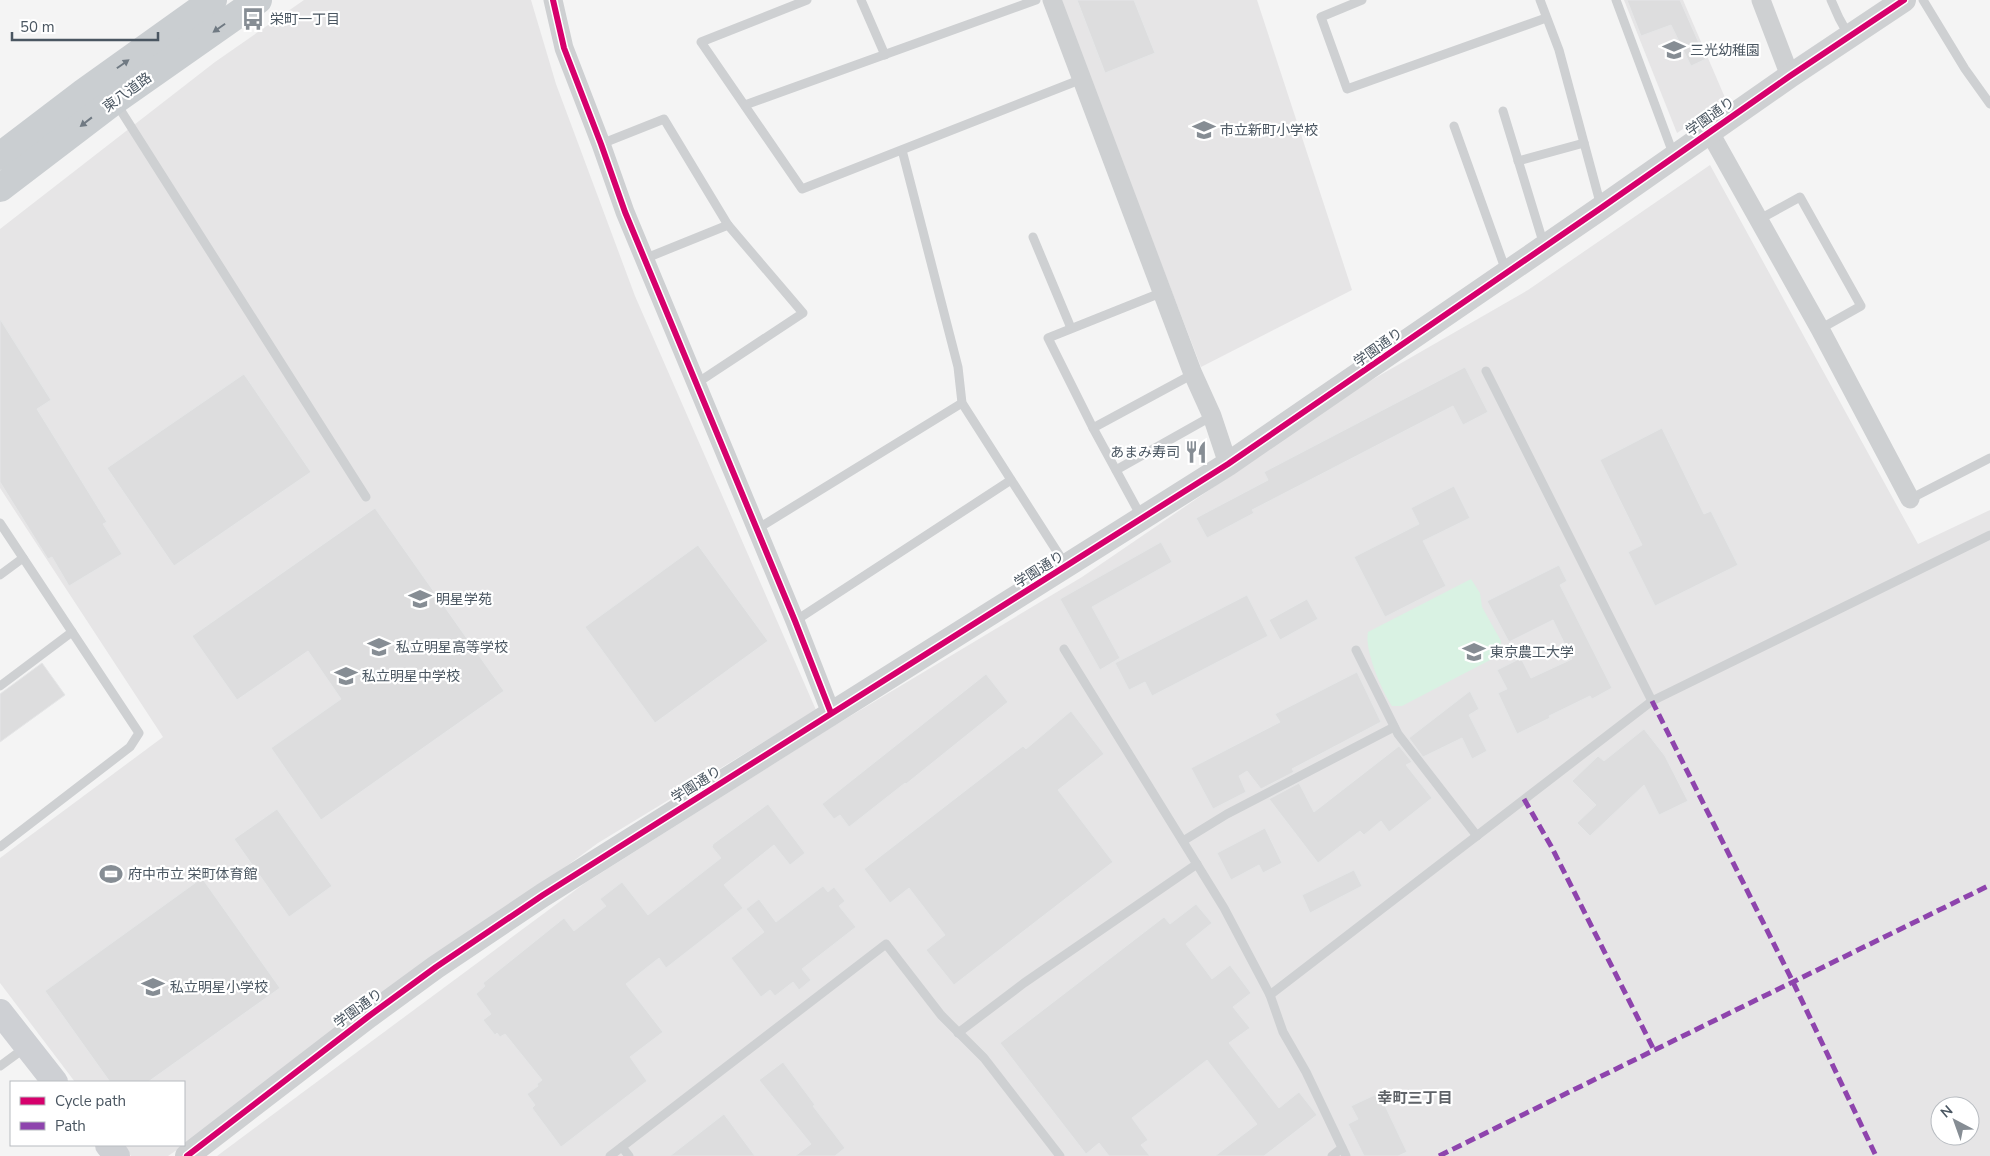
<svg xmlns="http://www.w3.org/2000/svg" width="1990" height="1156" viewBox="0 0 1990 1156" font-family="'Nunito Sans','Noto Sans JP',sans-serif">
  <rect width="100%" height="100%" fill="#f4f4f4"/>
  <!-- education -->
  <g fill="#e6e5e6" fill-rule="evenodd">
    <path d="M 304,0 L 531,0 L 556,84 L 635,296 L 816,710 L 598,843 L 184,1145 L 184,1082 L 75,1082 L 0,983 L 0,858 L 163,737 L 0,488 L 0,229 L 215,62 Z"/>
    <path d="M 1059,0 L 1257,0 L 1352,290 L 1201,367 Z"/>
    <path d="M 1624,0 L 1683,0 L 1726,100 L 1677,133 Z"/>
    <path d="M 1710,165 L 1918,544 L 1990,510 L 1990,1156 L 217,1156 L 585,883 L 832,727 L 1082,577 L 1363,385 L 1528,290 ZM 1940,1106 L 1970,1106 L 1970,1136 L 1940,1136 Z"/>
    <path d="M 123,1145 L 184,1145 L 168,1156 L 131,1156 Z"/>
  </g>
  <!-- green -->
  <path fill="#d9f2e3" d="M 1471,579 L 1480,593 L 1482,607 L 1501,641 L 1501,650 L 1490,660 L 1402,706 L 1392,706 C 1382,691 1364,650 1368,632 Z"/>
  <!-- building -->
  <g fill="#ddddde" stroke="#e5e6e7">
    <path d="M 1077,0 L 1134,0 L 1155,53 L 1105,73 Z"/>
    <path d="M 1627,0 L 1680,0 L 1706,59 L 1691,66 L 1671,25 L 1641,36 Z"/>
    <path d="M 0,319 L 51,400 L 37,409 L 107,522 L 103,524 L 122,554 L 69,586 L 52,557 L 48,559 L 0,482 Z"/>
    <path d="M 1465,367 L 1488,412 L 1463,425 L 1453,406 L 1252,510 L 1254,513 L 1207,538 L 1196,518 L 1268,480 L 1264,472 Z"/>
    <path d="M 244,374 L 311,472 L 174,566 L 107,468 Z"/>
    <path d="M 1662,428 L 1704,514 L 1711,511 L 1738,565 L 1655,606 L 1628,552 L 1642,545 L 1600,460 Z"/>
    <path d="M 1454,486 L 1470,518 L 1423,541 L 1446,586 L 1385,617 L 1354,557 L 1419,524 L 1411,508 Z"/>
    <path d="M 375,508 L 504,691 L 321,820 L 271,748 L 341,699 L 308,651 L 237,700 L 192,636 Z"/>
    <path d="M 1161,542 L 1172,562 L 1092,607 L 1120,658 L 1100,670 L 1060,599 Z"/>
    <path d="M 698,545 L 768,641 L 655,723 L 585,627 Z"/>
    <path d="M 1559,565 L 1567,581 L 1560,585 L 1612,688 L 1592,699 L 1590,696 L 1549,716 L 1550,718 L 1517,734 L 1498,693 L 1507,689 L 1497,670 L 1521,658 L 1531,678 L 1572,659 L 1553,620 L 1509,642 L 1487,601 Z"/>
    <path d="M 1247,595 L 1268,636 L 1152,696 L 1145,682 L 1129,690 L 1115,663 Z"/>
    <path d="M 1307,599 L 1318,619 L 1280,640 L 1269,620 Z"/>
    <path d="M 42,663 L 65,695 L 0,742 L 0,694 Z"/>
    <path d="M 1357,672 L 1381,722 L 1292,769 L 1294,772 L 1261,789 L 1247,771 L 1239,776 L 1246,792 L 1213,809 L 1191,768 L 1280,722 L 1275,714 Z"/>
    <path d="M 986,674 L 1008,702 L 906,784 L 905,783 L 849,827 L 840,815 L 834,819 L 822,804 Z"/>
    <path d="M 1470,691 L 1479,709 L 1469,715 L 1487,751 L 1472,759 L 1462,738 L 1423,757 L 1409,738 Z"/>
    <path d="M 1071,711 L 1104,754 L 1058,790 L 1113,862 L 954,985 L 926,950 L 945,935 L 909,888 L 890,903 L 864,869 L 1023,746 L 1026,749 Z"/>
    <path d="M 1644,729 L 1665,756 L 1688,801 L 1659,815 L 1644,785 L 1590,836 L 1577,823 L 1596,805 L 1572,781 L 1598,756 L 1604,761 Z"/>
    <path d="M 1399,746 L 1412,762 L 1406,765 L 1432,798 L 1389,832 L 1381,821 L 1364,835 L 1360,831 L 1318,863 L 1269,799 L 1299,783 L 1314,812 Z"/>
    <path d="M 768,804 L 805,853 L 790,865 L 774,845 L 724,885 L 743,908 L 666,968 L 659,958 L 626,984 L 663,1032 L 630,1057 L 647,1081 L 561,1147 L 532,1108 L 535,1105 L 527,1094 L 538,1086 L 537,1084 L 542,1080 L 505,1034 L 500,1037 L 497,1033 L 495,1035 L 483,1020 L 491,1014 L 476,994 L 485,986 L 483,983 L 564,918 L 574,931 L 606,906 L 600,899 L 622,882 L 648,915 L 721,858 L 712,847 L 713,844 Z"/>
    <path d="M 277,809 L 332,886 L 289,917 L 234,839 Z"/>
    <path d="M 1265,828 L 1282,863 L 1263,873 L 1259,865 L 1231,880 L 1217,853 Z"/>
    <path d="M 1354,870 L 1362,886 L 1310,913 L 1302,895 Z"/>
    <path d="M 202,878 L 280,988 L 148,1082 L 110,1082 L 45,991 Z"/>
    <path d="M 823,886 L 828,892 L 834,887 L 845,901 L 839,906 L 856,927 L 802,969 L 811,980 L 799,990 L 793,982 L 775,996 L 770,990 L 761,997 L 731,958 L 764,932 L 746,909 L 759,899 L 776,922 Z"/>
    <path d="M 1196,904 L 1212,923 L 1186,944 L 1212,979 L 1230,965 L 1251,993 L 1233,1007 L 1250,1028 L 1229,1043 L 1279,1108 L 1299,1092 L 1317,1115 L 1264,1156 L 1215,1156 L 1257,1124 L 1207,1060 L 1132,1118 L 1148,1140 L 1141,1145 L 1150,1156 L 1109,1156 L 1099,1143 L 1086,1154 L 1000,1043 L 1164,917 L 1170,924 Z"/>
    <path d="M 783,1062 L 815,1105 L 813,1106 L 845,1148 L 835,1156 L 795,1156 L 811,1144 L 759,1080 Z"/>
    <path d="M 1379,1093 L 1407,1152 L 1398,1156 L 1364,1156 L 1348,1124 L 1358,1119 L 1351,1106 Z"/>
    <path d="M 724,1114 L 755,1156 L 670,1156 Z"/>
  </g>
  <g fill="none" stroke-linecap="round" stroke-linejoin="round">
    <!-- service -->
    <g stroke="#ced0d2" stroke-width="9">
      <path d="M 807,0 L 701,42 L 802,189 L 1082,79"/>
      <path d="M 861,0 L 885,55"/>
      <path d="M 1362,0 L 1321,17 L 1347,89 L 1546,18"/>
      <path d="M 1540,0 L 1559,50 L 1601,206"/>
      <path d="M 1616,0 L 1674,156"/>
      <path d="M 1831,0 L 1839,18 L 1849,36"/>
      <path d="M 1923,0 L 1965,69 L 1990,104"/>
      <path d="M 116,103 L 366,497"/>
      <path d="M 745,105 L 1036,0"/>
      <path d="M 1503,111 L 1544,245"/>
      <path d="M 1454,126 L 1506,271"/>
      <path d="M 601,144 L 664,119 L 728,225 L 803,313 L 697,383"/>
      <path d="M 902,150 L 958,367 L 962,403 L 1065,564"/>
      <path d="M 1518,161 L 1584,143"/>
      <path d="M 1760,219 L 1800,197 L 1861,306 L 1820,329"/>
      <path d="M 1033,237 L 1071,328"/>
      <path d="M 644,259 L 728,225"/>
      <path d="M 1486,371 L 1652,701"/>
      <path d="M 1093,428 L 1193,374"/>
      <path d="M 1116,470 L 1212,416"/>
      <path d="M 1910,499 L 1990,458"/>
      <path d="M 1142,518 L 1093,428 L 1048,338 L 1163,292"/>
      <path d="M 0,523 L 139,733 L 130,747 L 0,847"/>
      <path d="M 757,529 L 962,403"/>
      <path d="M 0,575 L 23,558"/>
      <path d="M 795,621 L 1011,480"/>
      <path d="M 1064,649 L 1224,908 L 1270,995 L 1283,1032 L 1306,1072 L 1346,1156"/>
      <path d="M 1356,650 L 1398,734 L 1477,836"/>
      <path d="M 0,686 L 72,632"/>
      <path d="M 1183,841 L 1227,814 L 1394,727"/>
      <path d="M 1270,995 L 1652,701 L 1990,535"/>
      <path d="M 958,1033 L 1024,983 L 1197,864"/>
      <path d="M 0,1066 L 26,1047"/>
      <path d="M 622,1147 L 629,1156"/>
      <path d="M 610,1156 L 886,944 L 941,1015 L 984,1058 L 1060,1156"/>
      <path d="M 1332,1156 L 1342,1148"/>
    </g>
    <!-- minor -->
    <g stroke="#ced0d2" stroke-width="19">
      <path d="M 553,0 L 564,48 L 601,144 L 625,212 L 795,621 L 831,713"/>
      <path d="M 1052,0 L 1193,374 L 1212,416 L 1228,464"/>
      <path d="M 1761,0 L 1790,76"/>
      <path d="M 1709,131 L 1820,329 L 1910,499"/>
    </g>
    <!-- tertiary -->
    <path stroke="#ced0d2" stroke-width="24" d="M 187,1156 L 369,1016 L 436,967 L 543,895 L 1228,464 L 1601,208 L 1790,76 L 1904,0"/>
    <!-- secondary -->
    <g stroke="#ced0d4" stroke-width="26">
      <path d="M 0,1012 L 55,1082"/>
      <path d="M 108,1145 L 117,1156"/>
    </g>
    <!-- primary -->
    <g stroke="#caced1" stroke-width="28">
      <path d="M 0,156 L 83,93 L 213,0"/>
      <path d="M 0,188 L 114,101 L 258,0"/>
    </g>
    <!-- quiet -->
    <g stroke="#8e44ad" stroke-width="5" stroke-dasharray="10 5" stroke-linecap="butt">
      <path d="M 1652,701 L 1793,982 L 1876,1156"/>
      <path d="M 1524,799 L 1551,846 L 1654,1050"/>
      <path d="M 1439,1156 L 1990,885"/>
    </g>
    <defs>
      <g id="cycleway">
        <path d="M 553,0 L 564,48 L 601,144 L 625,212 L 795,621 L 831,713"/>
        <path d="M 187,1156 L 369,1016 L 436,967 L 543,895 L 1228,464 L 1601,208 L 1790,76 L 1904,0"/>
      </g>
    </defs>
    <!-- cycleway casing -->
    <use href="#cycleway" stroke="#fff" stroke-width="9"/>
    <!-- cycleway -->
    <use href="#cycleway" stroke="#d6006c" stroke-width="6"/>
  </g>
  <!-- one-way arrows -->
  <defs><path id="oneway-solid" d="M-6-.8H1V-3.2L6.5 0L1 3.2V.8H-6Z" transform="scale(1.25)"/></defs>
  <g fill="#707a83">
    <use href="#oneway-solid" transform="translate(219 28) rotate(145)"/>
    <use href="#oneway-solid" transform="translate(123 64) rotate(-35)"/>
    <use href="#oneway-solid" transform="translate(86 122) rotate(142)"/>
  </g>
  <!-- icons -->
  <defs>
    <symbol id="bus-bare" viewBox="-9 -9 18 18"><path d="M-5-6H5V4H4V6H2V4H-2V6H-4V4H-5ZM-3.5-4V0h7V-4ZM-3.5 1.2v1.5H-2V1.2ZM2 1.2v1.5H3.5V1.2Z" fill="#868d94" stroke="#fff" stroke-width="2.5" paint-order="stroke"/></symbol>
    <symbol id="school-bare" viewBox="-9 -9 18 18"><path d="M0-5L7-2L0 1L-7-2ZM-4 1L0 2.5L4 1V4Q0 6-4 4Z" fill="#868d94" stroke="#fff" stroke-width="2.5" paint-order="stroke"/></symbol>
    <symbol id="restaurant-bare" viewBox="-9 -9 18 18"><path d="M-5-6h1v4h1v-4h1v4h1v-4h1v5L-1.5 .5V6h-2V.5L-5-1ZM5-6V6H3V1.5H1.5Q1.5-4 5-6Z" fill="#868d94" stroke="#fff" stroke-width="2.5" paint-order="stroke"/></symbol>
    <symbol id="university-bare" viewBox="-9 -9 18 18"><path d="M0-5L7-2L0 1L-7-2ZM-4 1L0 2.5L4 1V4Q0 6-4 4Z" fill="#868d94" stroke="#fff" stroke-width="2.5" paint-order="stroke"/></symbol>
    <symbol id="stadium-bare" viewBox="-9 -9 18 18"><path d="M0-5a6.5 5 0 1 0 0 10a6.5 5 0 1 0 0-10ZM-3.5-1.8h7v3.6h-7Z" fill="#868d94" stroke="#fff" stroke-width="2.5" paint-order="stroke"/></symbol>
  </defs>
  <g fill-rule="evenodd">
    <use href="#bus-bare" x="237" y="3" width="32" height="32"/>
    <use href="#school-bare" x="1658" y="34" width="32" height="32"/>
    <use href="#school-bare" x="1188" y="114" width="32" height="32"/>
    <use href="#restaurant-bare" x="1180" y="436" width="32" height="32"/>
    <use href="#school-bare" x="404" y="583" width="32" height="32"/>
    <use href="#school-bare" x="363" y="631" width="32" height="32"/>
    <use href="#university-bare" x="1458" y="636" width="32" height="32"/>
    <use href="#school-bare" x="330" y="660" width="32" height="32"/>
    <use href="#stadium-bare" x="95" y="858" width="32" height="32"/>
    <use href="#school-bare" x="137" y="971" width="32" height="32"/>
  </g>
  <g text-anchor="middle" stroke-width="4.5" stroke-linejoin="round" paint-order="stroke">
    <!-- poi labels -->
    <g font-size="14" fill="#4a5661" stroke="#fff" text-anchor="start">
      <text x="270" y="24">栄町一丁目</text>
      <text x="1690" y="55">三光幼稚園</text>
      <text x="1220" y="135">市立新町小学校</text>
      <text x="1180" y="457" text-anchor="end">あまみ寿司</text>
      <text x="436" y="604">明星学苑</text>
      <text x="396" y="652">私立明星高等学校</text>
      <text x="1490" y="657">東京農工大学</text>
      <text x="362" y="681">私立明星中学校</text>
      <text x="128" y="879">府中市立 栄町体育館</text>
      <text x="170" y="992">私立明星小学校</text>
    </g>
    <!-- street labels -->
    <g font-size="14" fill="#4a5661" stroke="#fff">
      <text transform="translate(127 92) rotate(-36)" y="5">東八道路</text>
      <text transform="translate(1710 116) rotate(-35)" y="5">学園通り</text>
      <text transform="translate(1378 347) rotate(-35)" y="5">学園通り</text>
      <text transform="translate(1039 569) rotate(-32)" y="5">学園通り</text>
      <text transform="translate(696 784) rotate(-32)" y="5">学園通り</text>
      <text transform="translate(358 1008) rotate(-36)" y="5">学園通り</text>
    </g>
    <!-- neighbourhood labels -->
    <g font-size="15" font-weight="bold" fill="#5f6368" stroke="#fff">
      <text x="1415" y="1103">幸町三丁目</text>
    </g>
  </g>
  <!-- legend -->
  <rect x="10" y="1081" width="175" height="65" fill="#ffffff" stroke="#b7bbc0"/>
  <rect x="20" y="1097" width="25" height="8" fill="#d6006c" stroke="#b7bbc0"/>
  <text x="55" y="1106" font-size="15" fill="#4a5661">Cycle path</text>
  <rect x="20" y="1122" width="25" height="8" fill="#8e44ad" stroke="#b7bbc0"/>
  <text x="55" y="1131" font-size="15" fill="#4a5661">Path</text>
  <!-- north arrow -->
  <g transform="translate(1955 1121) rotate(319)"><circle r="24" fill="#ffffff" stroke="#b7bbc0"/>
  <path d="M0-4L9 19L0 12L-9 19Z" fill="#868d94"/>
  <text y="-8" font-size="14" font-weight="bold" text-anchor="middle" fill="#4a5661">N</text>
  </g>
  <!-- scale -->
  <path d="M12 32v8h146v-8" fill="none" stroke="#4a5661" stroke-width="2.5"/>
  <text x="20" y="32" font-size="15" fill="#4a5661" stroke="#ffffff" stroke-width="4" paint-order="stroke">50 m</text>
</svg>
